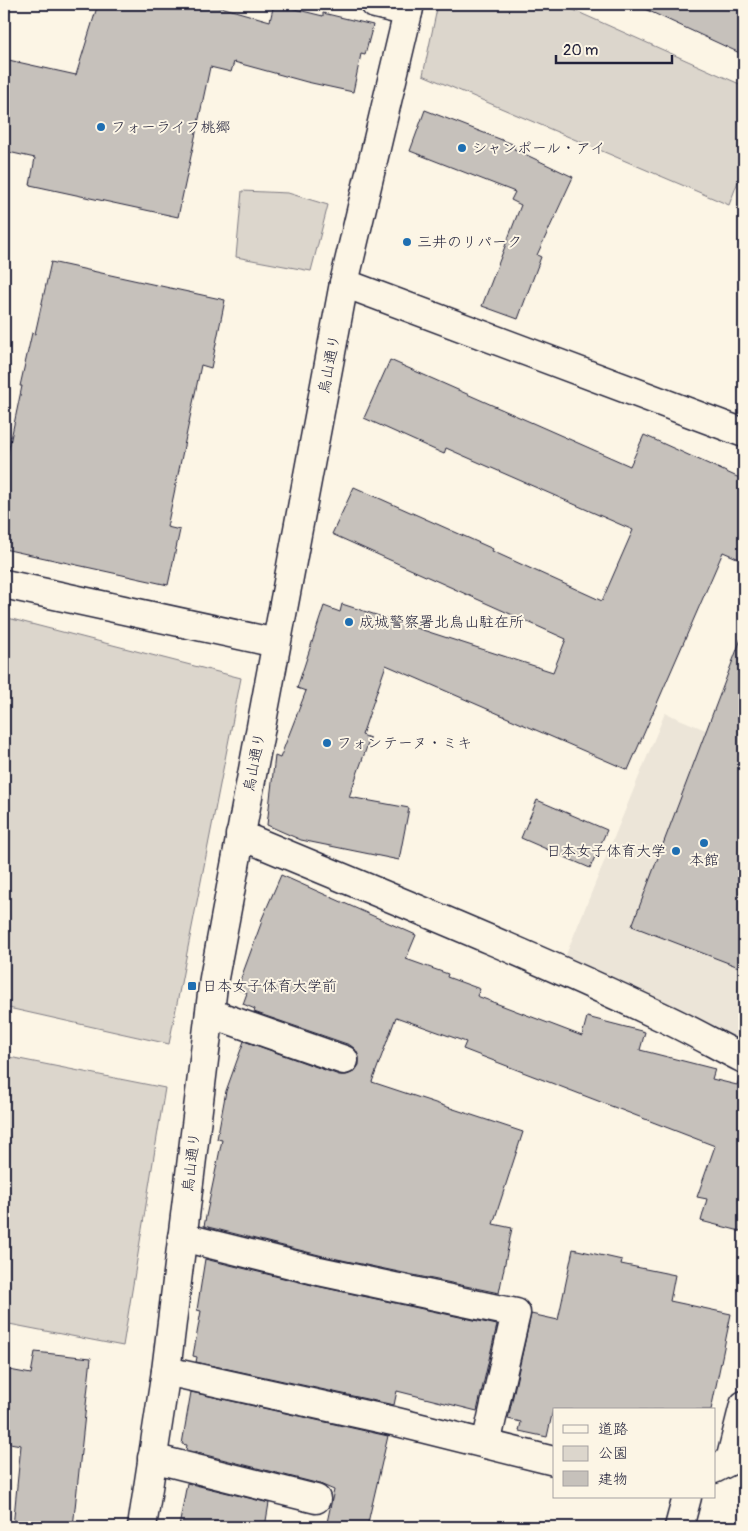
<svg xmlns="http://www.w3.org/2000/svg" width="748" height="1531" viewBox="0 0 748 1531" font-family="Pangolin,'Klee One',sans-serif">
  <rect width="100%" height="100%" fill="#fcf5e5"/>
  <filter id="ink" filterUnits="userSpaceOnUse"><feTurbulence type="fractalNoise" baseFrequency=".02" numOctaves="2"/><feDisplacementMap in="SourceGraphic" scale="10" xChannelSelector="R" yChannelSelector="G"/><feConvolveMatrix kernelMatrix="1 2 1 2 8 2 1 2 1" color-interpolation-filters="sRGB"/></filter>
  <g filter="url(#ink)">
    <!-- built -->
    <path fill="#ece5d8" d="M 665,713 L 744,746 L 744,1047 L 663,1004 L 565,957 Z"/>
    <!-- green -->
    <g fill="#dcd6cc" stroke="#7f7c84">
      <path d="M 438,4 L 560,4 L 744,86 L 744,166 L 729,205 L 423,75 Z"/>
      <path d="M 242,191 L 288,193 L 328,205 L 311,271 L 236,257 Z"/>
      <path d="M 4,617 L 241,678 L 169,1044 L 4,1007 Z"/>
      <path d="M 4,1056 L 165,1088 L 123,1346 L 4,1323 Z"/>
    </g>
    <!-- building -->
    <g fill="#c6c1bb" stroke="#22223b">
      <path d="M 98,4 L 210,4 L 270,21 L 274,4 L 323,16 L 323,13 L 373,25 L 365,55 L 361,54 L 353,92 L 307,82 L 234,62 L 231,72 L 210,67 L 178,217 L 30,185 L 35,158 L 4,151 L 4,59 L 76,75 Z"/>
      <path d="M 634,4 L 744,4 L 744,55 Z"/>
      <path d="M 425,110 L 515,145 L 514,149 L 573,177 L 537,255 L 541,257 L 518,319 L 482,306 L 521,205 L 511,200 L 515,192 L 410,151 Z"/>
      <path d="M 51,262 L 225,300 L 211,368 L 201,365 L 167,527 L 180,530 L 168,585 L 4,549 L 4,472 L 22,386 L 20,386 L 32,333 L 35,334 Z"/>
      <path d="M 390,360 L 630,466 L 644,435 L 744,480 L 744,561 L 723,552 L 628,770 L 386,665 L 362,735 L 370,738 L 349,797 L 409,808 L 399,860 L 301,840 L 267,825 L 275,756 L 280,758 L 306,691 L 297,688 L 324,606 L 340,612 L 342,604 L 553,672 L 566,639 L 332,534 L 354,487 L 493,549 L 492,551 L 602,601 L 633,530 L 446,448 L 444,454 L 364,418 Z"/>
      <path d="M 741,639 L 744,639 L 744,969 L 632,926 Z"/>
      <path d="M 537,800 L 607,830 L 590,868 L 521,838 Z"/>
      <path d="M 281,875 L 416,935 L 406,959 L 448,974 L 447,977 L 480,989 L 477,996 L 582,1036 L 587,1017 L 645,1032 L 640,1050 L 715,1069 L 712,1079 L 737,1085 L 740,1076 L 744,1077 L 744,1232 L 701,1221 L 707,1199 L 697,1197 L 715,1146 L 463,1049 L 466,1042 L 396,1017 L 372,1082 L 523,1132 L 493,1224 L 512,1228 L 499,1293 L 323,1256 L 204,1226 L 222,1140 L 217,1139 L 226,1091 L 244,1041 L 339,1075 L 346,1075 L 354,1072 L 359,1065 L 359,1057 L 355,1049 L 350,1045 L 254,1012 L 255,1009 L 243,1004 L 247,993 L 237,989 L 262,921 L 261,921 Z"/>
      <path d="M 573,1249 L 622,1260 L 621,1264 L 675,1275 L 670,1301 L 731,1314 L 711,1410 L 553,1410 L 547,1437 L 519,1431 L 521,1422 L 508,1419 L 531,1314 L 558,1320 Z"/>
      <path d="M 205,1259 L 316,1286 L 497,1325 L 477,1411 L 397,1391 L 394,1405 L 196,1362 L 197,1357 L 193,1356 L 201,1311 L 197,1310 Z"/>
      <path d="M 35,1352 L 91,1358 L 73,1527 L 13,1527 L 21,1445 L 4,1442 L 4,1369 L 31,1374 Z"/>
      <path d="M 191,1392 L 388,1436 L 367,1527 L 326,1527 L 334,1490 L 320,1484 L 186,1450 L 187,1445 L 182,1444 Z"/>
      <path d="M 187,1483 L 269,1503 L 265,1527 L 179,1527 Z"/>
    </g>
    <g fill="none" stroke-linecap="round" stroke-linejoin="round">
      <defs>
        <g id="street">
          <path d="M 375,4 L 408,12"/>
          <path d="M 344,283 L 744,433"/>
          <path d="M 4,584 L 276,643"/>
          <path d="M 240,835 C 381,894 523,951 660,1016 C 689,1029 716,1045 744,1059"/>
          <path d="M 210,1013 L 344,1060"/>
          <path d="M 182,1237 L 319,1271 L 516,1313 L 486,1444"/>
          <path d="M 166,1371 L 393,1421 L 554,1461"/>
          <path d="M 152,1458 L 316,1499"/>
          <path d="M 714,1469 L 730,1461 L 744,1405"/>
          <path d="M 679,1527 L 687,1497"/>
        </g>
        <path id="secondary" d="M 142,1527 L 166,1371 L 214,978 L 344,283 L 410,4"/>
      </defs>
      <!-- street casing -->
      <use href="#street" stroke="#22223b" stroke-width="31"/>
      <!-- secondary casing -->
      <use href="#secondary" stroke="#22223b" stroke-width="31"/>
      <!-- street -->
      <use href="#street" stroke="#fcf5e5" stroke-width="28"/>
      <!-- secondary -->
      <use href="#secondary" stroke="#fcf5e5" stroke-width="28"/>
    </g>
  </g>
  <!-- markers -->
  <g fill="#1f6fb2" stroke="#fcf5e5" stroke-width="2">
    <circle cx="101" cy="127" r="5"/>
    <circle cx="462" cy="148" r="5"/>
    <circle cx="407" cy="242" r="5"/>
    <circle cx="349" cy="622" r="5"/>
    <circle cx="327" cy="743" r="5"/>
    <circle cx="704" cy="843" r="5"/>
    <circle cx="676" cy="851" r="5"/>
    <rect x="187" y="981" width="10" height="10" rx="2.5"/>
  </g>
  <g text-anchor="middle" stroke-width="4" stroke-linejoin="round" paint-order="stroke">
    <!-- poi labels -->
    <g font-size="15" fill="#22223b" stroke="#fcf5e5" text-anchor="start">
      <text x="111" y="132">フォーライフ桃郷</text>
      <text x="472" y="153">シャンポール・アイ</text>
      <text x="417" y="247">三井のリパーク</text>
      <text x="359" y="627">成城警察署北烏山駐在所</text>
      <text x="337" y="748">フォンテーヌ・ミキ</text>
      <text x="666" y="856" text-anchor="end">日本女子体育大学</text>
      <text x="704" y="865" text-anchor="middle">本館</text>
      <text x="202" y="991">日本女子体育大学前</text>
    </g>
    <!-- street labels -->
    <g font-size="15" fill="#22223b" stroke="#fcf5e5">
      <text transform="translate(329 364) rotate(-79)" y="5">烏山通り</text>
      <text transform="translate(254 762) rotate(-79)" y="5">烏山通り</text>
      <text transform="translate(191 1162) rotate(-83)" y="5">烏山通り</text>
    </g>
  </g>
  <!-- margin -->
  <rect width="748" height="1531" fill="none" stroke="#fcf5e5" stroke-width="20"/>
  <rect x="10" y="10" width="728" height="1511" fill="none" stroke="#22223b" stroke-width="2" filter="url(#ink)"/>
  <!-- legend -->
  <rect x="553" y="1408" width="162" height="90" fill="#fcf5e5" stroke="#a5a1a1"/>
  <rect x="563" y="1425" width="25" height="8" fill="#fcf5e5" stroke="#a5a1a1"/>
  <text x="598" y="1434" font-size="15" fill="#22223b">道路</text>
  <rect x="563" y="1446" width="25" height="15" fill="#dcd6cc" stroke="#a5a1a1"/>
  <text x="598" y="1458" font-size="15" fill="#22223b">公園</text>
  <rect x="563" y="1471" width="25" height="15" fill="#c6c1bb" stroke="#a5a1a1"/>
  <text x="598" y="1484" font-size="15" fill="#22223b">建物</text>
  <!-- scale -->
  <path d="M556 55v8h116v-8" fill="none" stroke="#22223b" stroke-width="2.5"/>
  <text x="563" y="55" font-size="15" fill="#22223b" stroke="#fcf5e5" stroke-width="4" paint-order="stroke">20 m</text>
</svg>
